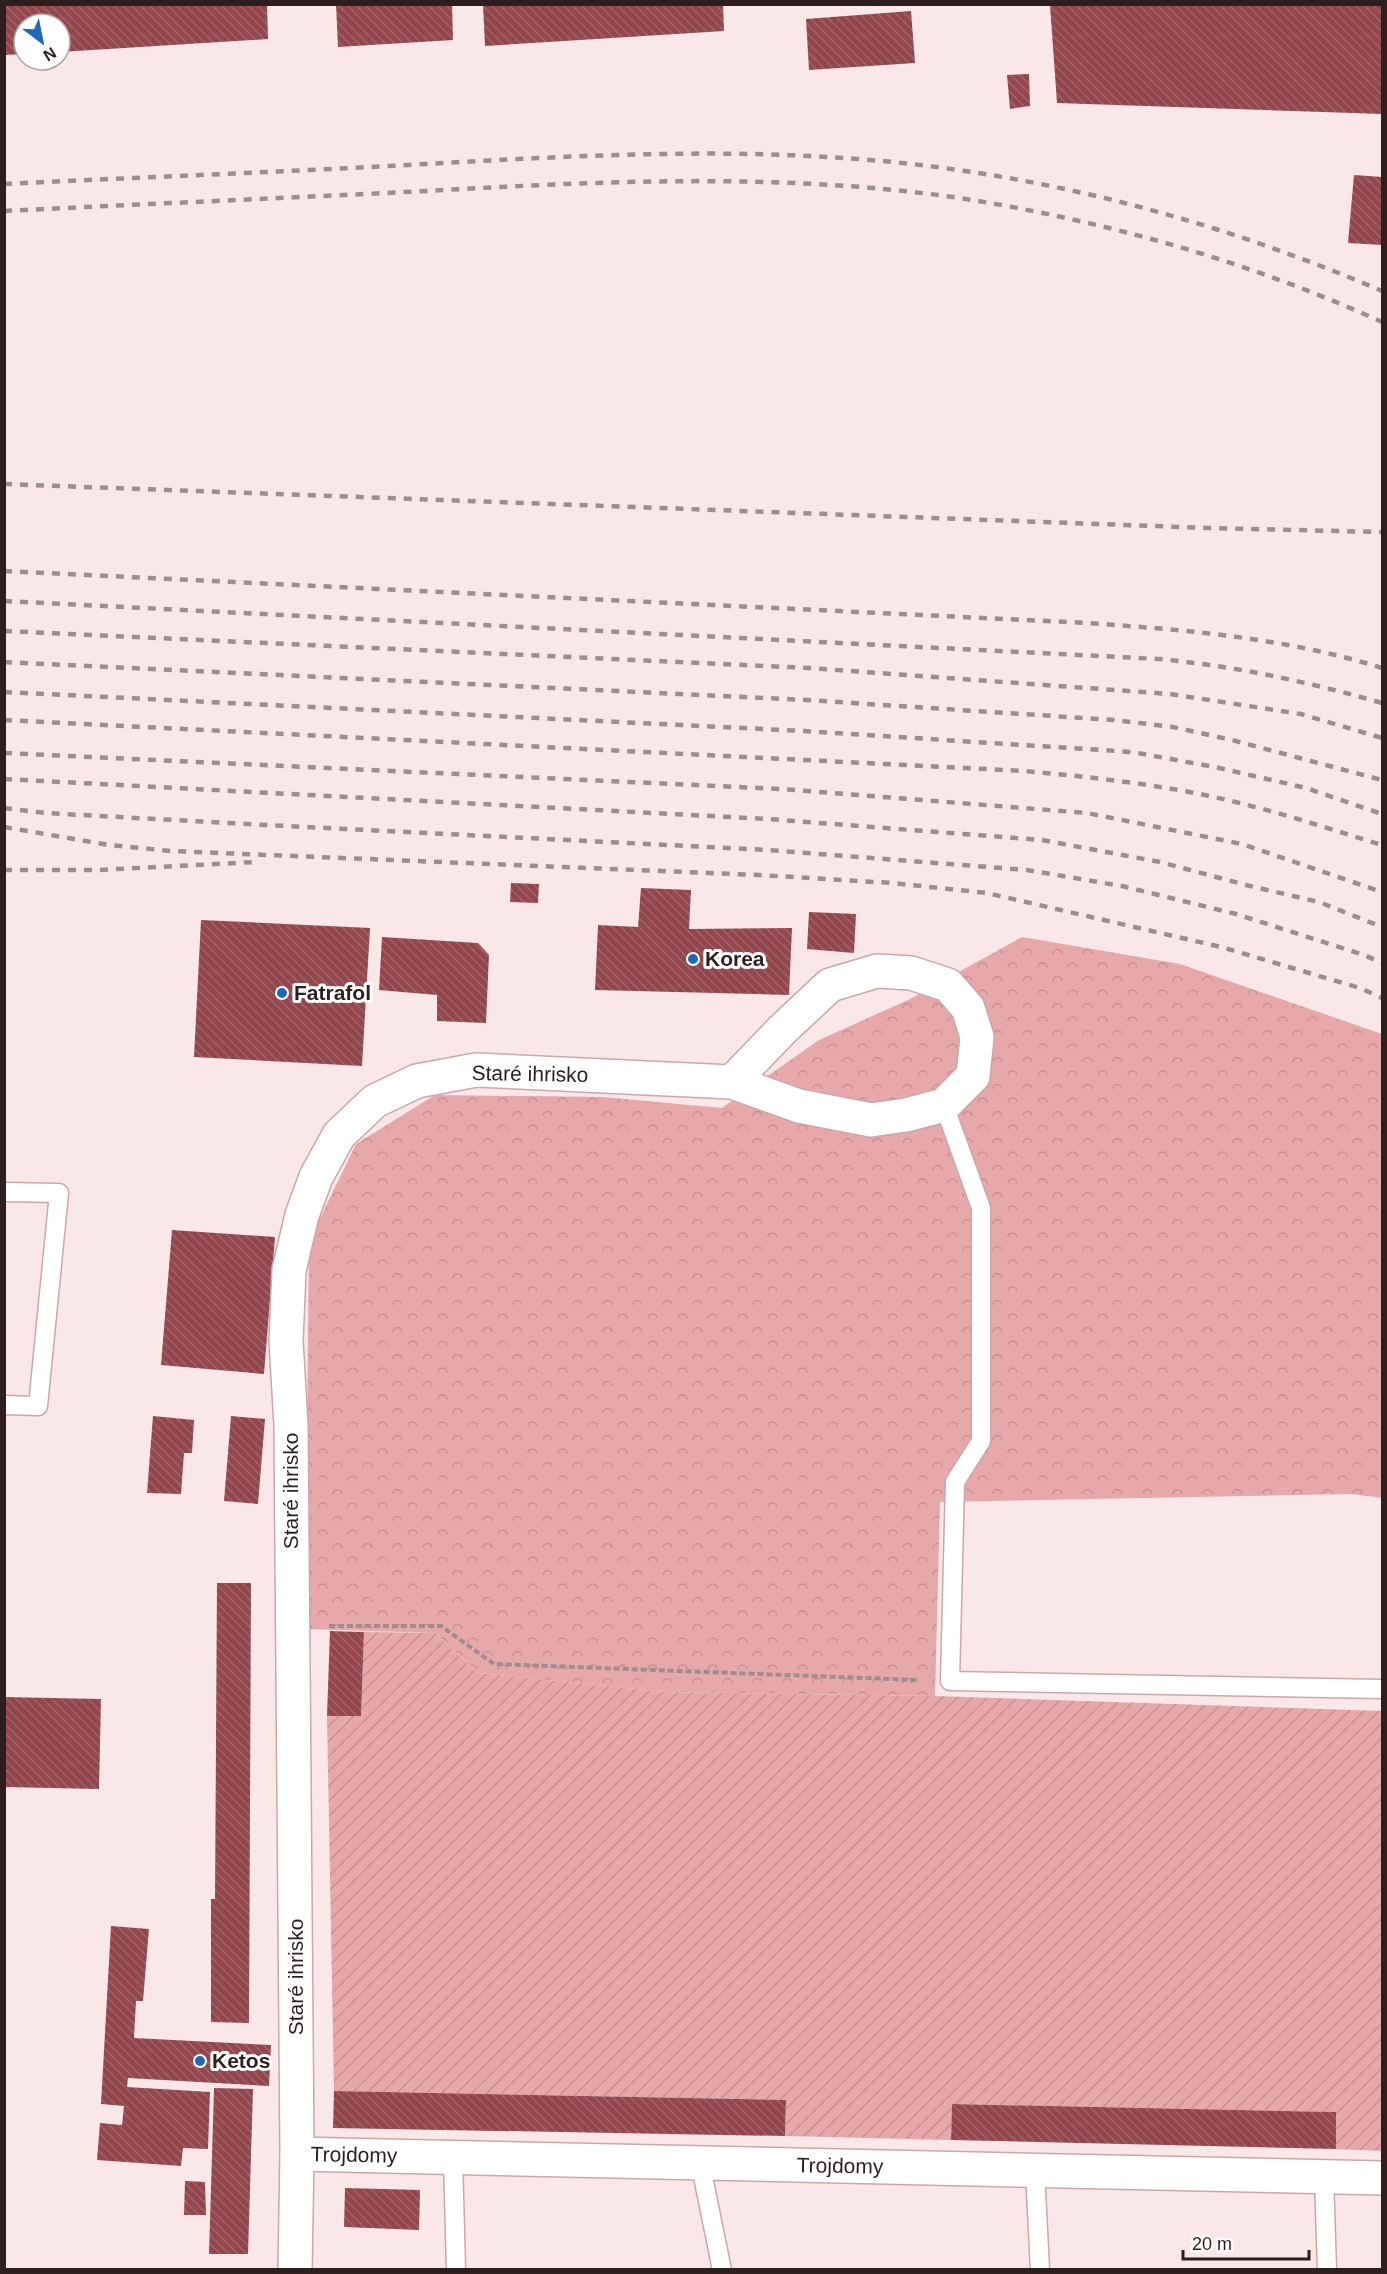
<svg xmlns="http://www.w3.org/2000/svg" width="1387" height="2274" viewBox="0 0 1387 2274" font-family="Helvetica,sans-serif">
  <defs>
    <pattern id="forest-crowns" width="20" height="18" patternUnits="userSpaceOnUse" patternTransform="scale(1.5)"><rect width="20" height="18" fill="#e7a8aa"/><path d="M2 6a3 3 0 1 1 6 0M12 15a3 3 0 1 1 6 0" fill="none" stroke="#c69092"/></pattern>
    <pattern id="garden-furrows" width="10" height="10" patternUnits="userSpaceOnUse" patternTransform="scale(1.5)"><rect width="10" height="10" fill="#e7a8aa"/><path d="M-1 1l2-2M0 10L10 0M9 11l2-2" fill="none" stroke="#c69092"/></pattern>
    <pattern id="building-back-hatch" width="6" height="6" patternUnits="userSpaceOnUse" patternTransform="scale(1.5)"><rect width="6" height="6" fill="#94464d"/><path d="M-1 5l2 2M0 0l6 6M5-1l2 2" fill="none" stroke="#9f6469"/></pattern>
  </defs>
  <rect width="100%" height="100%" fill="#fae8e9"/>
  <!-- forest -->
  <path fill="url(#forest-crowns)" d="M 1022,937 L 1180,964 L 1382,1034 L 1382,1498 L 1352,1494 L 940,1502 L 935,1696 L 666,1692 L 478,1673 L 435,1633 L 305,1629 L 309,1241 L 356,1144 L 435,1095 L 603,1097 L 722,1108 L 819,1040 L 908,1000 Z"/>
  <!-- garden -->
  <path fill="url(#garden-furrows)" d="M 364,1632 L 435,1633 L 478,1673 L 666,1692 L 935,1696 L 1382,1711 L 1382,2151 L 1336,2149 L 1335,2112 L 952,2104 L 951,2140 L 785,2136 L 786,2100 L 334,2091 L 327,1716 L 361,1716 Z"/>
  <!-- building -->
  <g fill="url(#building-back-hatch)">
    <path d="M 4,4 L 267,4 L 268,39 L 60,52 L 60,24 L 24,24 L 24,54 L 4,55 Z"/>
    <path d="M 336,4 L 452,4 L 453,40 L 338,47 Z"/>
    <path d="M 483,4 L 723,4 L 724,31 L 485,46 Z"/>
    <path d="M 1050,5 L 1382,5 L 1382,114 L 1057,103 Z"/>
    <path d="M 911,11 L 915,63 L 809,70 L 806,19 Z"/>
    <path d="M 1029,74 L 1030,106 L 1010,109 L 1007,75 Z"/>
    <path d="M 1354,175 L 1382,177 L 1382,245 L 1348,243 Z"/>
    <path d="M 511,883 L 539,884 L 538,903 L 510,902 Z"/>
    <path d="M 641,888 L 691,890 L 689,929 L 792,928 L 789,995 L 595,990 L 598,925 L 638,927 Z"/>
    <path d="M 809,912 L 856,914 L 854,953 L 807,949 Z"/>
    <path d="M 201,920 L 370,928 L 362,1066 L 194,1057 Z"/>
    <path d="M 382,937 L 478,943 L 489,955 L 486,1023 L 437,1021 L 437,995 L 379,990 Z"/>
    <path d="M 172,1230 L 275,1237 L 264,1374 L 161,1365 Z"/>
    <path d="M 153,1416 L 194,1420 L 192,1453 L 184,1453 L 181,1494 L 147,1493 Z"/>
    <path d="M 231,1416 L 265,1419 L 258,1504 L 224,1501 Z"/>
    <path d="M 217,1583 L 251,1583 L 249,2023 L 211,2022 L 211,1899 L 215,1899 Z"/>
    <path d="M 330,1631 L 364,1632 L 361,1716 L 327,1716 Z"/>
    <path d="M 4,1697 L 101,1699 L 99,1789 L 4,1787 Z"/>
    <path d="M 111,1926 L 149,1929 L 143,2001 L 136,2001 L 134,2038 L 271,2045 L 269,2086 L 128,2078 L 127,2087 L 210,2092 L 208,2149 L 183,2148 L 181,2166 L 97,2160 L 100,2123 L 122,2125 L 124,2106 L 101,2104 Z"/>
    <path d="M 214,2088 L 253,2089 L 248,2254 L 209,2254 Z"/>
    <path d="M 334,2091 L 786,2100 L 785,2136 L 333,2128 Z"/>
    <path d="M 952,2104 L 1336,2112 L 1336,2149 L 951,2140 Z"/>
    <path d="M 185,2181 L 205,2182 L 206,2215 L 184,2215 Z"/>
    <path d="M 345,2188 L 420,2190 L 419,2230 L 344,2227 Z"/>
  </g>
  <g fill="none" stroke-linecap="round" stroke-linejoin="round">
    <defs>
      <g id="lane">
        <path d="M 944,1105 L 981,1208 L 981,1441 L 955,1482 L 950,1681 L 1382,1689"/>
        <path d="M 4,1192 L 59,1193 L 38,1406 L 4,1405"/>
        <path d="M 453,2157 L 456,2270"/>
        <path d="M 700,2162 L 722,2270"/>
        <path d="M 1035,2171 L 1040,2270"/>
        <path d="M 1324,2177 L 1327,2270"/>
      </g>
      <g id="street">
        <path d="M 297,2154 L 1382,2178"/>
        <path d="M 295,2270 L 297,2154 L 291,1425 L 286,1341 L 289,1270 L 302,1215 L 316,1177 L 339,1135 L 375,1101 L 417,1081 L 476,1070 L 732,1082 L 799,1106 L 871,1120 L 906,1115 L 944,1105 L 973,1076 L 977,1037 L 968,1008 L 948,985 L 911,973 L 877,971 L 830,985 L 782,1030 L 732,1082"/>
      </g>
    </defs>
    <!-- lane casing -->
    <use href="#lane" stroke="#cda6a7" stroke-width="21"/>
    <!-- street casing -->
    <use href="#street" stroke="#cda6a7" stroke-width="36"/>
    <!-- path -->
    <path stroke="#9e8d8e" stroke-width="4" stroke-dasharray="6 3" stroke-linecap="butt" d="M 329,1626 L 441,1626 L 494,1664 L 918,1680"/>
    <!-- lane -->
    <use href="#lane" stroke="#fff" stroke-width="18"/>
    <!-- street -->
    <use href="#street" stroke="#fff" stroke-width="33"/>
    <!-- rail -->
    <g stroke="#9e8d8e" stroke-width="4.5" stroke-dasharray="8 8" stroke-linecap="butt">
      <path d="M 4,184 C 145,177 285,172 425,164 C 605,154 786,144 965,171 C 1109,192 1249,234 1382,291"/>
      <path d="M 4,211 C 145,204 285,198 426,191 C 604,181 789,172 966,199 C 1109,222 1250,262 1382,322"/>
      <path d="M 4,484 L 1208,528 L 1382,532"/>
      <path d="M 4,571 L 1088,623 C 1187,630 1287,638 1382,668"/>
      <path d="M 4,601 L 1159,659 C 1235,666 1309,682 1382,703"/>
      <path d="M 4,631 L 809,668 L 1170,694 L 1301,714 L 1382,738"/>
      <path d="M 4,662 L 807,700 L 1114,720 L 1173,727 L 1232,740 L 1382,780"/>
      <path d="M 4,692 L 804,731 L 1132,752 L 1215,767 L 1306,788 L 1382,814"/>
      <path d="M 4,720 L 1025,771 C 1100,778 1177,786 1251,806 C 1295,817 1339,832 1382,845"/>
      <path d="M 4,753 L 781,789 L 1087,813 L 1242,844 L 1382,892"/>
      <path d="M 4,779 L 768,819 L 1042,840 L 1160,862 L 1250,886 L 1319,902 L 1382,927"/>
      <path d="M 4,808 L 45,813 L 266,825 L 768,850 L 1027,870 L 1122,886 L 1236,914 L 1364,955 L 1382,963"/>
      <path d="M 4,827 L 109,845 L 171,851 L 759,875 L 892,883 L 987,893 L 1221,947 L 1360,988 L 1382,998"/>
      <path d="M 4,870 L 98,870 L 256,862"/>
    </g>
  </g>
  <!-- markers -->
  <g fill="#1f69b9" stroke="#fff" stroke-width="2">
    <circle cx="693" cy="959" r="6"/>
    <circle cx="282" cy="993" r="6"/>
    <circle cx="200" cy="2061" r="6"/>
  </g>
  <g text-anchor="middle" stroke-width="6" stroke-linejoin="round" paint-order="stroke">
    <!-- poi labels -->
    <g font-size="21" font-weight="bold" fill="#2e1f1f" stroke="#fff" text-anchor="start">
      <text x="705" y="966">Korea</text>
      <text x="294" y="1000">Fatrafol</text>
      <text x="212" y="2068">Ketos</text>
    </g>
    <!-- street labels -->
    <g font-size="21" fill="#2e1f1f" stroke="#fff">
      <text transform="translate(530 1074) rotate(1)" y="7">Staré ihrisko</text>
      <text transform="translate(291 1491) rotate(-90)" y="7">Staré ihrisko</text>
      <text transform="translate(296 1977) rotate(-90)" y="7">Staré ihrisko</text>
      <text transform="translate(354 2155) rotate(1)" y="7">Trojdomy</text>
      <text transform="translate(840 2166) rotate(1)" y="7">Trojdomy</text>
    </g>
  </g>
  <!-- border -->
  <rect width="1387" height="2274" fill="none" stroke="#2e1f1f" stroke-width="12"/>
  <!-- north arrow -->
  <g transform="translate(42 42) rotate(148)"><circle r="28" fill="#ffffff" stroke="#aba5a5" stroke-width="1.5"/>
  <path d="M0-4.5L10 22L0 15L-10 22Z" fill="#1f69b9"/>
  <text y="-9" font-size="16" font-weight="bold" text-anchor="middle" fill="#2e1f1f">N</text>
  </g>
  <!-- scale -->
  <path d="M1183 2250v9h126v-9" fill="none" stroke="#2e1f1f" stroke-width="3"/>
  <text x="1192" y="2250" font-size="18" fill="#2e1f1f" stroke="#ffffff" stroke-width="4.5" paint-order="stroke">20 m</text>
</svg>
